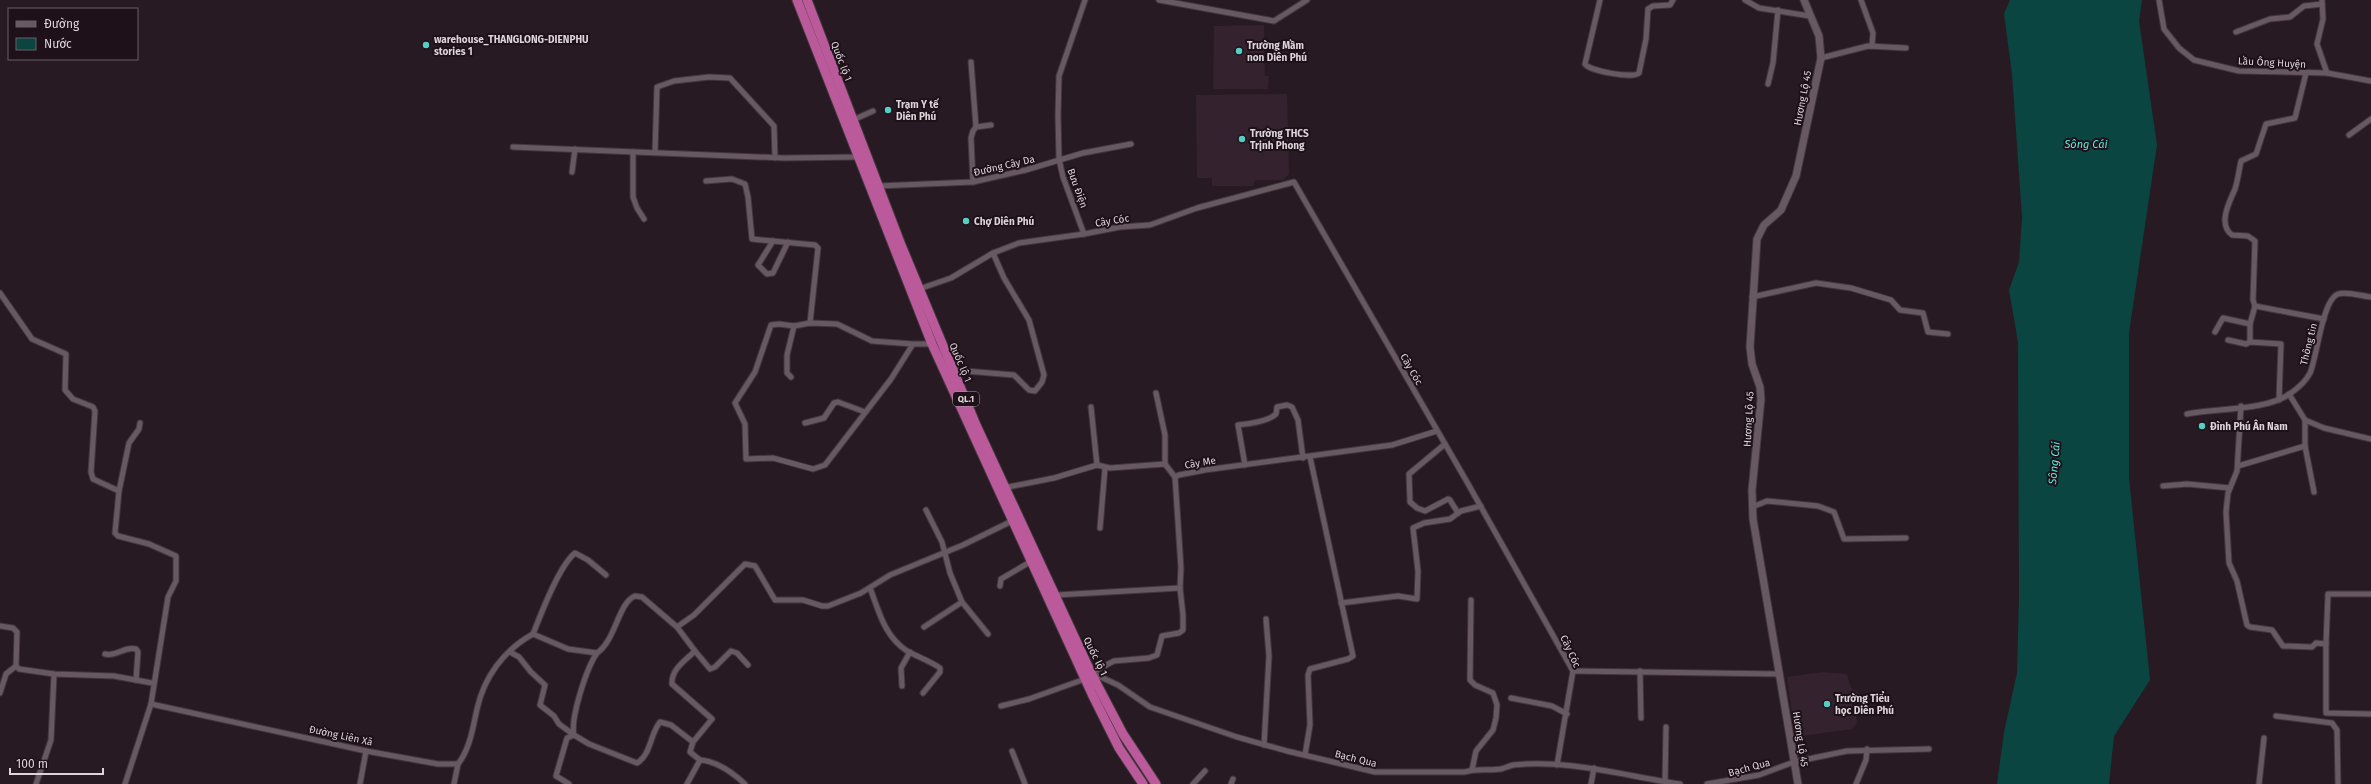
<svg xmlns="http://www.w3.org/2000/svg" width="2371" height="784" viewBox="0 0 2371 784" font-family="'Fira Sans',sans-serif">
  <rect width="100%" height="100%" fill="#271a22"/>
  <!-- built -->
  <g fill="#34222e">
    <path d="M 1264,25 L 1265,76 L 1269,76 L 1268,89 L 1213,89 L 1214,26 Z"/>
    <path d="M 1287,94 L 1289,174 L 1283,180 L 1255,180 L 1253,186 L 1212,186 L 1212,178 L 1197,178 L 1196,95 Z"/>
    <path d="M 1822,672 L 1847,674 L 1851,688 L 1862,695 L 1865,713 L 1856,715 L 1857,723 L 1852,729 L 1795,737 L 1787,677 Z"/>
  </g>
  <!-- water -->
  <path fill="#0a4541" d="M 2010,0 L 2142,0 L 2139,21 L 2157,145 L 2129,333 L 2129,478 L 2150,680 L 2114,736 L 2109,784 L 1997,784 L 2004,732 L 2017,673 L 2019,597 L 2018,342 L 2009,290 L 2019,262 L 2022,217 L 2012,74 L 2004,14 Z"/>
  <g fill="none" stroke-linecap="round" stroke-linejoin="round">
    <defs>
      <g id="street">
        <path d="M 1159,0 L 1274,21 L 1307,0"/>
        <path d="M 1600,0 L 1585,64 C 1589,71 1634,79 1639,73 L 1646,39 L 1648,9 L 1653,6 L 1670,5 L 1673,0"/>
        <path d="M 1745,0 L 1759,8 L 1810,16"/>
        <path d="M 1861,0 L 1873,33 L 1872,46"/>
        <path d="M 2159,0 L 2164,29 L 2179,48 L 2194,60 L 2239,71 L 2327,73 L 2371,81"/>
        <path d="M 2322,0 L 2323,19 L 2317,44 L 2327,73"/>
        <path d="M 2236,32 L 2270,19 L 2290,17 L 2304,6 L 2322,4"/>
        <path d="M 1821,58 L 1868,46 L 1906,48"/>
        <path d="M 971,62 L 976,127"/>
        <path d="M 2306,73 L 2295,118 L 2266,124 L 2256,154 L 2241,161 C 2239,170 2238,180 2235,189 C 2230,201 2217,224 2232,235 L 2248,236 L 2255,241 L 2253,300 L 2255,306 L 2324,319"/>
        <path d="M 1768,84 L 1773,63 L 1778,10"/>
        <path d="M 853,120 L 873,111"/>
        <path d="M 2349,135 L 2371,119"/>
        <path d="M 513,147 L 784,158 L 858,157"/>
        <path d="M 633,152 L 633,197 L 637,208 L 644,219"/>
        <path d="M 655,152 L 657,87 L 674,81 L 709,77 L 730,78 L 774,126 L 775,158"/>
        <path d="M 572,172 L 575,149"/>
        <path d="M 706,181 L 732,179 L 745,184 L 748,197 L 752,239 L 815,245 L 818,248 L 810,323"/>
        <path d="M 973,182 L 971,138 L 973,131 L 976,127 L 991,125"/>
        <path d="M 878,186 L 973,182 L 1026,170 L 1083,153 L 1131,144"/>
        <path d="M 1084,234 L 1120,227 L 1150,225 L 1197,208 L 1294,182 L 1467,482 L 1573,671 L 1557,765"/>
        <path d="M 773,241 L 758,265 L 767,274 L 773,273 L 788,242"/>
        <path d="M 919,289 L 951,278 L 993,253 L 1019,243 L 1084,234 L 1063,177 L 1059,159 L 1058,115 L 1059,76 L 1085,0"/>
        <path d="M 0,293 L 32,339 L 66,354 L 65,390 L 73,399 L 93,407 L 95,411 L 91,472 L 93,479 L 119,491 L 115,533 L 118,536 L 149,544 L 176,556 L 176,581 L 168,597 L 151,704 L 125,784"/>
        <path d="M 1752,297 L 1816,283 L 1851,288 L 1891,300 L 1900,310 L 1923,313 L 1928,332 L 1948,334"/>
        <path d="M 2215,332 L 2223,318 L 2250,324"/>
        <path d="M 2228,340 L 2246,344 L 2250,342 L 2281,344 L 2279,400"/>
        <path d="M 2250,342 L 2250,324 L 2255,306"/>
        <path d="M 913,344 L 872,341 L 837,324 L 810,323 L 794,326 L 779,324 L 771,325 L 755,372 L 735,403 L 745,424 L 746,459 L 773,458 L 813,469 L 825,465 L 891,379 L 913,344 L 932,344"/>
        <path d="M 953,370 L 1014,375 L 1029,390 L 1035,391 L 1042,382 L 1044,375 L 1029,320 L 1004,278 L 993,253"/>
        <path d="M 791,377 L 787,373 L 787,355 L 794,326"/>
        <path d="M 1156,393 L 1165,435 L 1165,464"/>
        <path d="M 2289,394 L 2305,420"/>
        <path d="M 2241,406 L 2237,471 L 2228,493 L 2226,512 L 2229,563 L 2237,581 L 2247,625 L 2250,627 L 2272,630 L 2283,646 L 2312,647 L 2316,643 L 2326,644 L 2328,594 L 2371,594"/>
        <path d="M 1091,407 L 1097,465"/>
        <path d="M 2187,414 C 2217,408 2267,411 2291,393 C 2298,388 2306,381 2310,373 C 2317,358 2322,300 2338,294 C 2347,291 2361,296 2371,297"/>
        <path d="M 805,423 L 824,418 L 834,403 L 838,402 L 865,412"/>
        <path d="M 1445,444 L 1409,474 L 1410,502 L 1417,508 L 1425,511 L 1448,499 L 1450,500 L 1458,513"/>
        <path d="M 1245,465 L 1238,425 C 1248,424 1268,422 1276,414 L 1277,407 L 1287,405 L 1292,407 L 1298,420 L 1303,458"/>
        <path d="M 2238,466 L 2305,446"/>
        <path d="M 2163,486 L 2187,484 L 2230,488"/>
        <path d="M 1003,488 L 1054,478 L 1097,465 L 1110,468 L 1165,464 L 1175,477"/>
        <path d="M 119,491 L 129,443 L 139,429 L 140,423"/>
        <path d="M 2314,492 L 2305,446 L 2305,420 L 2324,428 L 2371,439"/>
        <path d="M 1752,507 L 1767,501 L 1818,506 L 1834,512 L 1844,539 L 1906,538"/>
        <path d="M 926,510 L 942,542 L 950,573 L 962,602 L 988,634"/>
        <path d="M 1100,528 L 1105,468"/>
        <path d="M 1000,586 L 1001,579 L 1030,562"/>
        <path d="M 870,588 C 879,611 884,636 907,651 C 918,657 930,661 940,668 L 940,672 L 923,693"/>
        <path d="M 1056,595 L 1180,588 L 1181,568 L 1175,477 L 1179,475 L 1205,470 L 1392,445 L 1437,431"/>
        <path d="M 1471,600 L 1470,680 L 1475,685 L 1493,693 L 1497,705 L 1496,718 L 1493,730 L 1476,751 L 1472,770"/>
        <path d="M 1341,603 L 1398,596 L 1417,599 L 1418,571 L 1413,528 L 1424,523 L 1450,519 L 1461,511 L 1481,506"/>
        <path d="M 0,626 L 13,628 L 17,632 L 16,666 L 19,669 L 54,674 L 114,676 L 152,683"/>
        <path d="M 924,627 L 962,602"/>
        <path d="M 533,634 L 568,649 L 597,653 C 616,640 618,603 635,596 L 642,597 L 677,627 L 694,615 L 745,564 L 755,566 L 775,600 L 803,600 L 822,606 L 828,606 L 861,593 L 890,575 L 963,545 L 1012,521"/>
        <path d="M 533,634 C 541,614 559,566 575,553 L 588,560 L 606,575"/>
        <path d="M 2326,644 L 2326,713 L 2371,714"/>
        <path d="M 695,651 L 710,669 L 715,667 L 731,651 L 737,653 L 748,665"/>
        <path d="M 510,652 L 519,657 L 531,672 L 545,685 L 540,705 L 554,716 L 559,724 L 574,735 L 567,738 L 556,776 L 569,784"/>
        <path d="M 597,653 C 587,667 570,718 574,735 L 589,744 L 637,763 C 651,755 650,734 660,722 L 671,725 L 693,742 L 712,719 L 672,684 C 671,669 686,660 695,651 L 677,627"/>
        <path d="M 105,654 C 117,657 124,646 136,649 L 138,652 L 136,680"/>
        <path d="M 1573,671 L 1780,674"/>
        <path d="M 1640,671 L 1641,718"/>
        <path d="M 1091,673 L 1114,661 L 1149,658 L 1157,655 L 1162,636 L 1179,633 L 1183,630 L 1183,615 L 1180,588"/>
        <path d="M 1092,673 L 1118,685 L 1150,707 L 1237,737 L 1287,751 L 1375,772 L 1465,772 C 1477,768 1489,771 1501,769 C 1505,768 1509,766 1513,765 C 1569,759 1625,776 1680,784"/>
        <path d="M 902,686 L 901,668 L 910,652"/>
        <path d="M 0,693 L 6,674 L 16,666"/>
        <path d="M 1511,698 L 1552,706 L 1567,714"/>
        <path d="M 151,704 L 366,751 L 438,764 L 458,764 C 470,749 473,727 477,709 C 484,677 504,650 533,634"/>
        <path d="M 1001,706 L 1029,699 L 1085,679"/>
        <path d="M 2276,716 L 2332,723 L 2337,730 L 2338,784"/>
        <path d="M 1264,745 L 1269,656 L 1266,619"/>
        <path d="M 1012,751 L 1025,784"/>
        <path d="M 1305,755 L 1310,725 L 1308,675 L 1310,669 L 1348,659 L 1353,656 L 1310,457"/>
        <path d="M 700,760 C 717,761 732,772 745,784"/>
        <path d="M 1665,782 L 1666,727"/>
        <path d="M 36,784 L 51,740 L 54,674"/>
        <path d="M 360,784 L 366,751"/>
        <path d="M 454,784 L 458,764"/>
        <path d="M 687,784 L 700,760 L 690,752 L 693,742"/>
        <path d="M 1193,784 L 1205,771"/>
        <path d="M 1231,784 L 1233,779"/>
        <path d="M 1591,784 L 1594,768"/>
        <path d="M 1707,784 L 1759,775 L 1794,762 L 1847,751 L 1929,749"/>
        <path d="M 1856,784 L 1866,760 L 1867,749"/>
        <path d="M 2259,784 L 2264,738"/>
      </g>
      <path id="secondary" d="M 1798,784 L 1753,519 L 1752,490 L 1761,399 L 1760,387 L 1752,364 L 1750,347 L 1757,239 L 1764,225 L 1781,210 L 1796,176 L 1821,58 L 1819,36 L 1804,0"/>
      <g id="highway">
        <path d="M 797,0 L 932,344 L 1092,694 L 1119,748 L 1143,784"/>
        <path d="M 807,0 L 901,245 L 976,425 L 1091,673 L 1123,734 L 1156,784"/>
      </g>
    </defs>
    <!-- street casing -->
    <use href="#street" stroke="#41373d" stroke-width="7"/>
    <!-- secondary casing -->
    <use href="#secondary" stroke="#41373d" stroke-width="9"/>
    <!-- highway casing -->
    <use href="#highway" stroke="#41373d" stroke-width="11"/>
    <!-- street -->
    <use href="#street" stroke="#685861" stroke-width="5"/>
    <!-- secondary -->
    <use href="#secondary" stroke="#685861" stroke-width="7"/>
    <!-- highway -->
    <use href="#highway" stroke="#bb5a9a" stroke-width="9"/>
  </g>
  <!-- markers -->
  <g fill="#56cec4" stroke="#1e1119" stroke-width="1.5">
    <circle cx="426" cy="45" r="4"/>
    <circle cx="1239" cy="51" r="4"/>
    <circle cx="888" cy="110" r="4"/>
    <circle cx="1242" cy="139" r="4"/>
    <circle cx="966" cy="221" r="4"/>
    <circle cx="2202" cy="426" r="4"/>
    <circle cx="1827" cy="704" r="4"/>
  </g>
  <g text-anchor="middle" stroke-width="4" stroke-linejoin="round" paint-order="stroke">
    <!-- shield labels -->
    <rect fill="#1e1119" stroke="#a49aa0" stroke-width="1" x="953" y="392" width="26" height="14" rx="3"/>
    <g font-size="9" font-weight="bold" fill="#ded5da">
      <text x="966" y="402">QL.1</text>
    </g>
    <!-- poi labels -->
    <g font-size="10" font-weight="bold" fill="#ded5da" stroke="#1e1119" text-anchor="start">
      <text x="434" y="43">warehouse_THANGLONG-DIENPHU<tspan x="434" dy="12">stories 1</tspan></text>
      <text x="1247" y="49">Trường Mầm<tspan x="1247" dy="12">non Diên Phú</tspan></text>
      <text x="896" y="108">Trạm Y tế<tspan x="896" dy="12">Diên Phú</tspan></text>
      <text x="1250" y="137">Trường THCS<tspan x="1250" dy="12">Trịnh Phong</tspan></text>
      <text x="974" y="225">Chợ Diên Phú</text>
      <text x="2210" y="430">Đình Phú Ân Nam</text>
      <text x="1835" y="702">Trường Tiểu<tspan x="1835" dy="12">học Diên Phú</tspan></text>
    </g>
    <!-- street labels -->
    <g font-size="10" fill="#ded5da" stroke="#1e1119">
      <text transform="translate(842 61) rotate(69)" y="4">Quốc lộ 1</text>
      <text transform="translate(2272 62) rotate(3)" y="4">Lầu Ông Huyện</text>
      <text transform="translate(1802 98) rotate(-79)" y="4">Hương Lộ 45</text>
      <text transform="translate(1004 165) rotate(-13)" y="4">Đường Cây Da</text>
      <text transform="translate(1078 188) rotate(70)" y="4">Bưu Điện</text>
      <text transform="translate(1112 220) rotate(-9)" y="4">Cây Cóc</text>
      <text transform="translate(2308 344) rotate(-76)" y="4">Thông tin</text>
      <text transform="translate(961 362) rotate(67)" y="4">Quốc lộ 1</text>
      <text transform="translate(1412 369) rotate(60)" y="4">Cây Cóc</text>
      <text transform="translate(1748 419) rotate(-87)" y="4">Hương Lộ 45</text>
      <text transform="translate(1200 462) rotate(-10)" y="4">Cây Me</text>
      <text transform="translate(1571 651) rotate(65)" y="4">Cây Cóc</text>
      <text transform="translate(1096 656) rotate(64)" y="4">Quốc lộ 1</text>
      <text transform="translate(341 735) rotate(12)" y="4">Đường Liên Xã</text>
      <text transform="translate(1801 739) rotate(81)" y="4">Hương Lộ 45</text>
      <text transform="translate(1356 758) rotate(14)" y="4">Bạch Qua</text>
      <text transform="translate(1749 767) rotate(-15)" y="4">Bạch Qua</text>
    </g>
    <!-- water labels -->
    <g font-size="11" font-style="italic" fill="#5aece0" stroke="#1e1119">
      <text x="2086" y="148">Sông Cái</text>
      <text transform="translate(2054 463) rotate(-85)" y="4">Sông Cái</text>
    </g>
  </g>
  <!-- legend -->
  <rect x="8" y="8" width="130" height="52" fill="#1e1119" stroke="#6b5f66"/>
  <rect x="16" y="21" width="20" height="6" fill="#685861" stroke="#6b5f66"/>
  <text x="44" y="28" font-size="12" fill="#ded5da">Đường</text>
  <rect x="16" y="38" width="20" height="12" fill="#0a4541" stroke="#6b5f66"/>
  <text x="44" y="48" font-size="12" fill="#ded5da">Nước</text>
  <!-- scale -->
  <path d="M10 768v6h93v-6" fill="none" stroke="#ded5da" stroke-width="2"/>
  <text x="16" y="768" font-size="12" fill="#ded5da" stroke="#1e1119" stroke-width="3" paint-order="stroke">100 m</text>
</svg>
